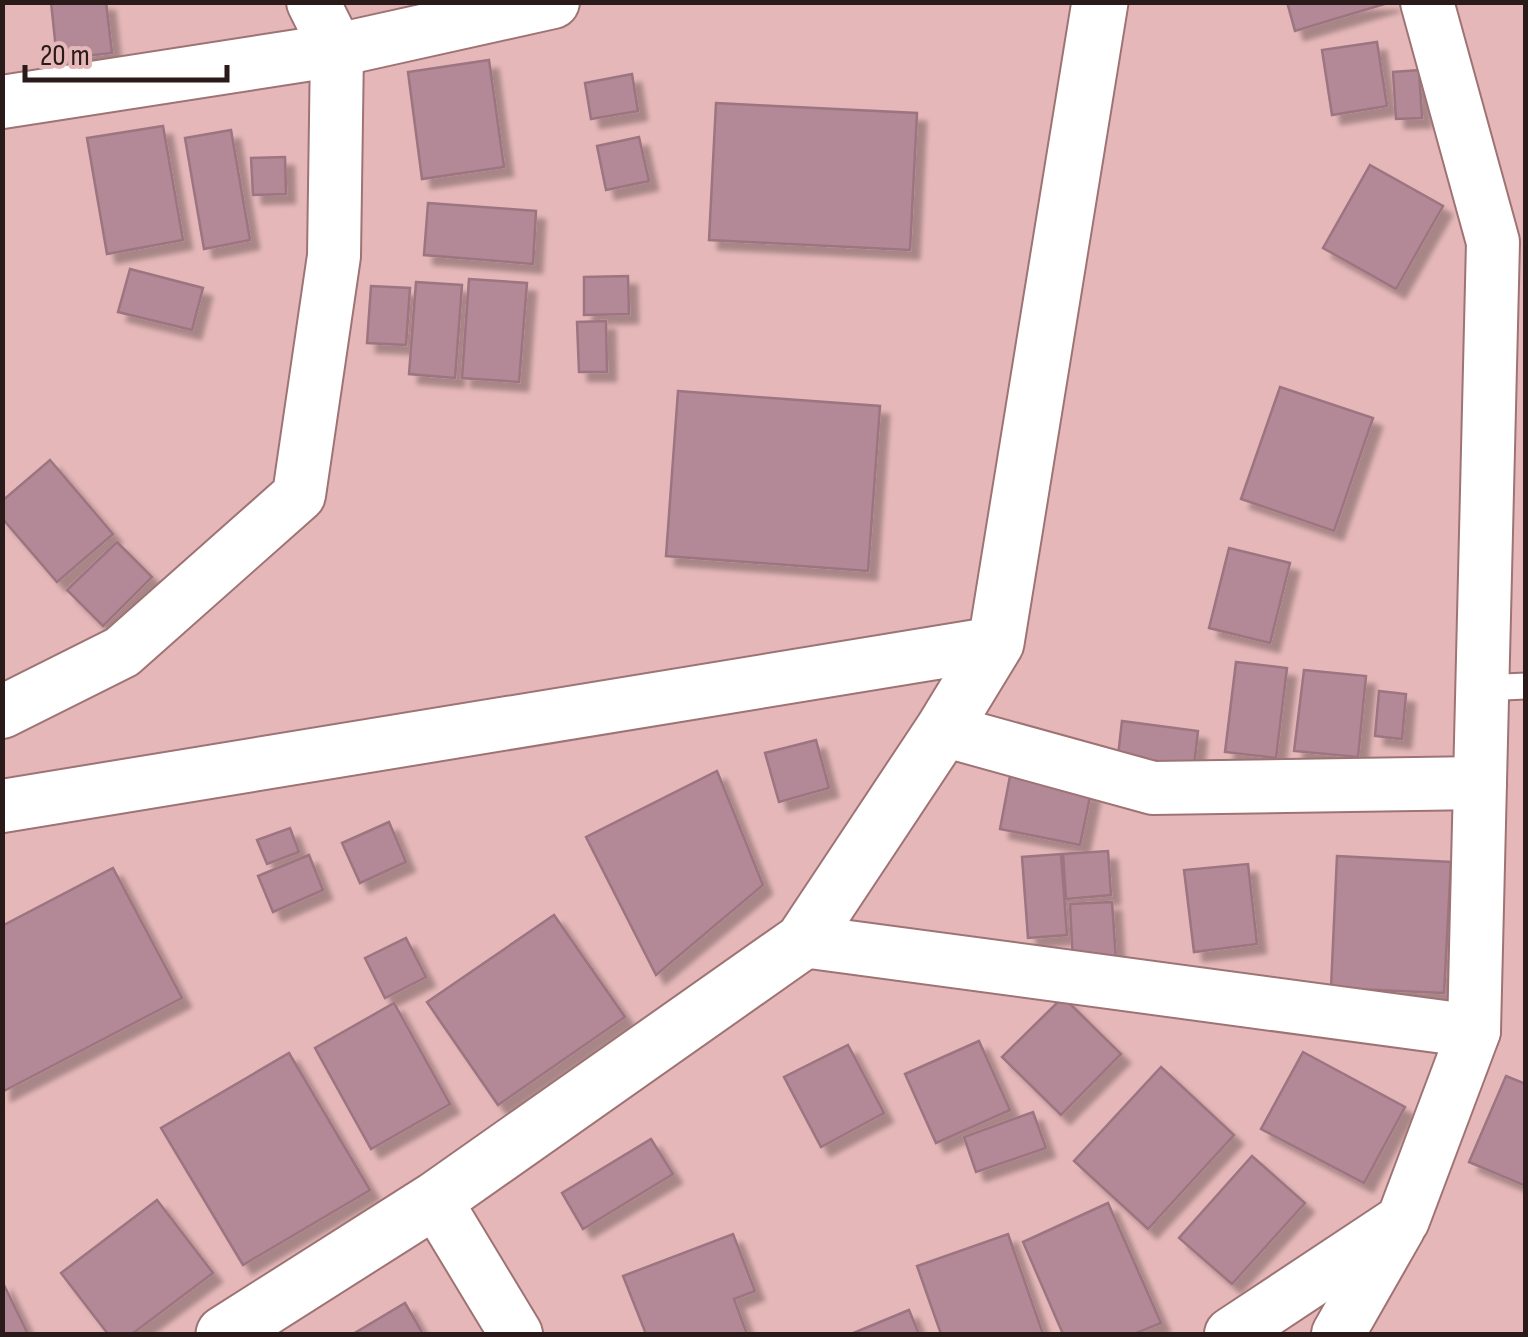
<svg xmlns="http://www.w3.org/2000/svg" width="1528" height="1337" viewBox="0 0 1528 1337" font-family="'Sofia Sans Condensed',sans-serif">
  <defs>
    <filter id="shadow"><feDropShadow dx="9" dy="9" stdDeviation="2.5" flood-color="#0004"/></filter>
  </defs>
  <rect width="100%" height="100%" fill="#e5b7b8"/>
  <!-- building -->
  <g fill="#b38997" stroke="#9d7481" stroke-width="2.5" filter="url(#shadow)">
    <path d="M 51,2 L 106,2 L 112,53 L 57,59 Z"/>
    <path d="M 1287,2 L 1391,2 L 1295,31 Z"/>
    <path d="M 1377,42 L 1387,106 L 1332,115 L 1322,50 Z"/>
    <path d="M 489,60 L 504,167 L 422,179 L 408,72 Z"/>
    <path d="M 1419,70 L 1422,118 L 1396,119 L 1393,72 Z"/>
    <path d="M 632,74 L 638,111 L 591,119 L 585,83 Z"/>
    <path d="M 716,103 L 917,113 L 910,250 L 709,240 Z"/>
    <path d="M 163,126 L 183,240 L 107,254 L 87,138 Z"/>
    <path d="M 231,130 L 250,240 L 204,249 L 185,138 Z"/>
    <path d="M 639,137 L 649,181 L 606,190 L 597,146 Z"/>
    <path d="M 285,157 L 286,194 L 253,195 L 251,158 Z"/>
    <path d="M 1370,165 L 1443,206 L 1396,289 L 1323,248 Z"/>
    <path d="M 428,203 L 536,211 L 533,264 L 424,255 Z"/>
    <path d="M 130,269 L 203,288 L 192,330 L 118,312 Z"/>
    <path d="M 628,276 L 629,314 L 584,315 L 584,277 Z"/>
    <path d="M 469,279 L 527,283 L 519,382 L 462,378 Z"/>
    <path d="M 416,282 L 462,285 L 455,378 L 409,374 Z"/>
    <path d="M 371,286 L 410,288 L 406,345 L 367,343 Z"/>
    <path d="M 606,321 L 607,372 L 579,372 L 577,322 Z"/>
    <path d="M 1280,387 L 1373,418 L 1334,531 L 1241,499 Z"/>
    <path d="M 678,391 L 880,406 L 868,571 L 666,556 Z"/>
    <path d="M 50,460 L 113,534 L 57,582 L 2,518 L 2,501 Z"/>
    <path d="M 117,542 L 152,577 L 103,626 L 67,590 Z"/>
    <path d="M 1229,548 L 1290,563 L 1270,643 L 1209,628 Z"/>
    <path d="M 1236,662 L 1287,668 L 1276,758 L 1225,752 Z"/>
    <path d="M 1304,670 L 1366,676 L 1358,757 L 1294,751 Z"/>
    <path d="M 1379,691 L 1406,694 L 1402,739 L 1375,736 Z"/>
    <path d="M 1122,721 L 1198,731 L 1194,766 L 1118,756 Z"/>
    <path d="M 816,740 L 829,788 L 779,802 L 765,753 Z"/>
    <path d="M 717,771 L 763,885 L 656,975 L 586,837 Z"/>
    <path d="M 1010,776 L 1091,792 L 1080,845 L 1000,829 Z"/>
    <path d="M 389,822 L 406,862 L 360,883 L 342,843 Z"/>
    <path d="M 290,828 L 299,852 L 267,864 L 257,840 Z"/>
    <path d="M 1108,851 L 1111,895 L 1066,899 L 1063,854 Z"/>
    <path d="M 1061,854 L 1067,935 L 1028,938 L 1022,857 Z"/>
    <path d="M 309,855 L 323,890 L 273,912 L 258,876 Z"/>
    <path d="M 1337,856 L 1451,862 L 1444,993 L 1331,988 Z"/>
    <path d="M 1248,864 L 1257,944 L 1194,952 L 1184,870 Z"/>
    <path d="M 113,868 L 182,998 L 2,1092 L 2,926 Z"/>
    <path d="M 1112,902 L 1116,960 L 1073,962 L 1070,904 Z"/>
    <path d="M 554,915 L 625,1017 L 498,1105 L 427,1002 Z"/>
    <path d="M 406,938 L 426,977 L 385,998 L 365,958 Z"/>
    <path d="M 1063,997 L 1121,1054 L 1061,1115 L 1002,1057 Z"/>
    <path d="M 394,1003 L 450,1104 L 371,1149 L 315,1048 Z"/>
    <path d="M 979,1041 L 1010,1110 L 936,1143 L 905,1074 Z"/>
    <path d="M 848,1045 L 884,1113 L 821,1147 L 784,1077 Z"/>
    <path d="M 1303,1052 L 1405,1107 L 1364,1183 L 1261,1129 Z"/>
    <path d="M 289,1053 L 370,1190 L 243,1265 L 161,1128 Z"/>
    <path d="M 1161,1067 L 1234,1135 L 1148,1229 L 1074,1161 Z"/>
    <path d="M 1506,1076 L 1526,1084 L 1526,1186 L 1469,1162 Z"/>
    <path d="M 1033,1112 L 1046,1148 L 976,1172 L 964,1137 Z"/>
    <path d="M 651,1139 L 673,1174 L 583,1229 L 562,1193 Z"/>
    <path d="M 1252,1156 L 1305,1203 L 1232,1284 L 1179,1238 Z"/>
    <path d="M 157,1200 L 213,1273 L 132,1334 L 108,1334 L 61,1273 Z"/>
    <path d="M 1108,1203 L 1161,1323 L 1134,1334 L 1063,1334 L 1023,1242 Z"/>
    <path d="M 733,1234 L 755,1291 L 734,1299 L 747,1334 L 646,1334 L 623,1276 Z"/>
    <path d="M 1008,1234 L 1043,1334 L 941,1334 L 917,1266 Z"/>
    <path d="M 2,1281 L 28,1334 L 2,1334 Z"/>
    <path d="M 405,1303 L 423,1334 L 353,1334 Z"/>
    <path d="M 909,1310 L 919,1334 L 851,1334 Z"/>
  </g>
  <g fill="none" stroke-linecap="round" stroke-linejoin="round">
    <defs>
      <path id="service" d="M 1482,688 L 1526,686"/>
      <g id="minor">
        <path d="M 2,102 L 337,50 L 553,2"/>
        <path d="M 2,712 L 122,652 L 299,495 L 334,256 L 337,50 L 313,2"/>
        <path d="M 943,730 L 1153,788 L 1480,783"/>
        <path d="M 2,806 L 996,643"/>
        <path d="M 803,941 L 1474,1031"/>
        <path d="M 435,1200 L 516,1334"/>
        <path d="M 1231,1334 L 1403,1220 L 1474,1031 L 1493,242 L 1427,2"/>
        <path d="M 1338,1334 L 1399,1227"/>
      </g>
      <path id="tertiary" d="M 224,1334 L 435,1200 L 803,941 L 943,730 L 996,643 L 1100,2"/>
    </defs>
    <!-- service casing -->
    <use href="#service" stroke="#9e7374" stroke-width="29"/>
    <!-- minor casing -->
    <use href="#minor" stroke="#9e7374" stroke-width="56"/>
    <!-- tertiary casing -->
    <use href="#tertiary" stroke="#9e7374" stroke-width="59"/>
    <!-- service -->
    <use href="#service" stroke="#fff" stroke-width="25"/>
    <!-- minor -->
    <use href="#minor" stroke="#fff" stroke-width="52"/>
    <!-- tertiary -->
    <use href="#tertiary" stroke="#fff" stroke-width="55"/>
  </g>
  <!-- border -->
  <rect width="1528" height="1337" fill="none" stroke="#2b1a1a" stroke-width="10"/>
  <!-- scale -->
  <path d="M25 65v15h202v-15" fill="none" stroke="#2b1a1a" stroke-width="5"/>
  <text x="40" y="65" font-size="30" fill="#2b1a1a" stroke="#e5b7b8" stroke-width="8" paint-order="stroke">20 m</text>
</svg>
